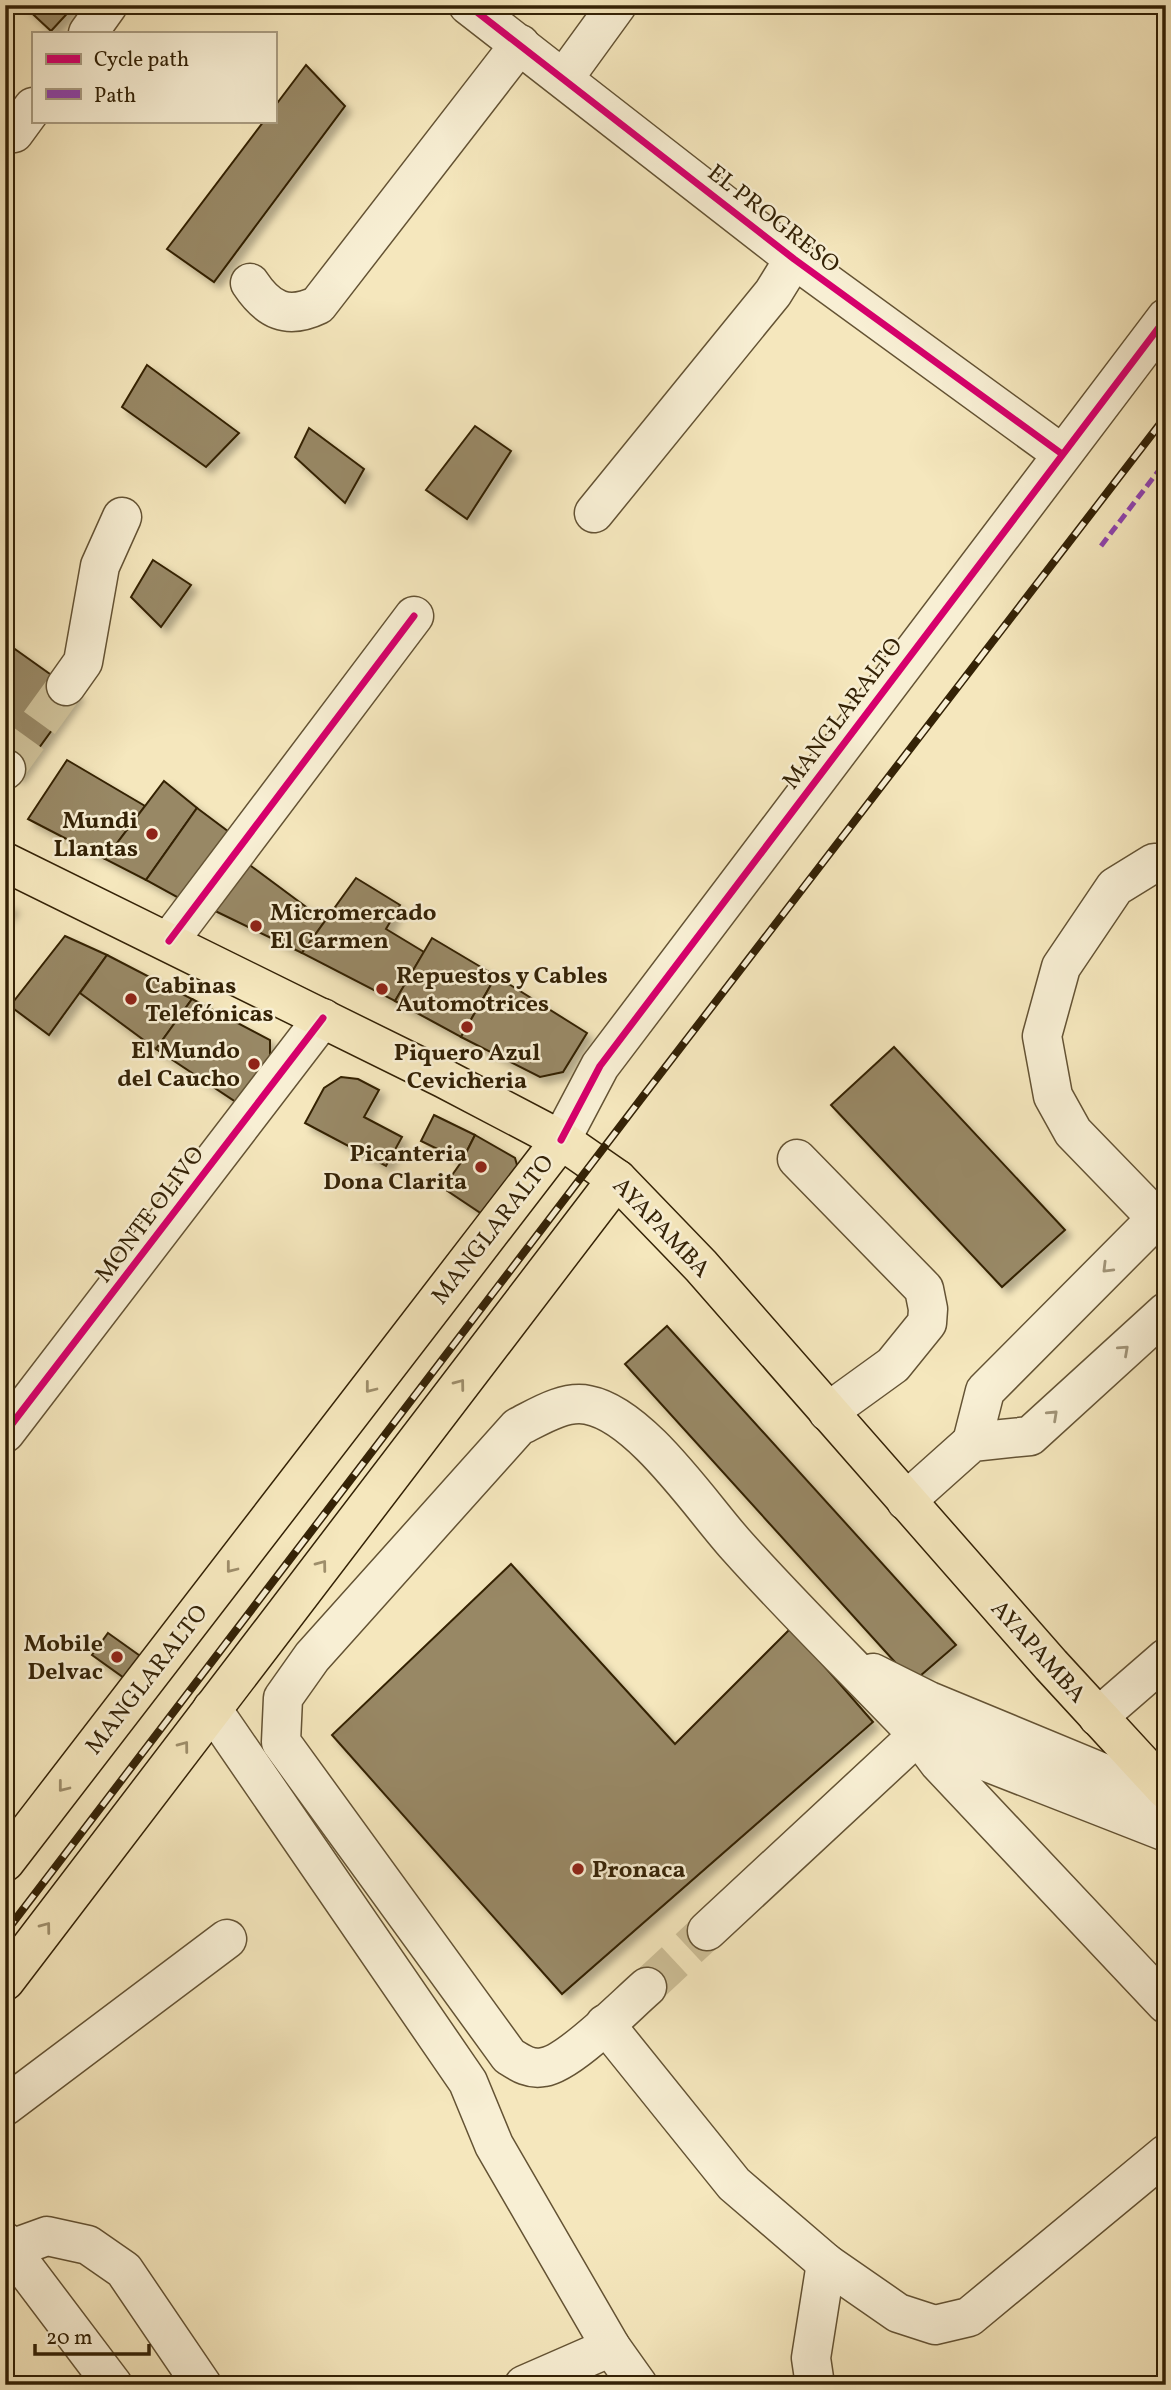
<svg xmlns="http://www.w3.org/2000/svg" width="1171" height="2390" viewBox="0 0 1171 2390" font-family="Vollkorn,serif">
  <defs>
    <filter id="shadow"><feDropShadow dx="6" dy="6" stdDeviation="3.5" flood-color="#0004"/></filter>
  </defs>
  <rect width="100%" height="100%" fill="#f5e7bd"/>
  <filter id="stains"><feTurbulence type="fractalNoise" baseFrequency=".00286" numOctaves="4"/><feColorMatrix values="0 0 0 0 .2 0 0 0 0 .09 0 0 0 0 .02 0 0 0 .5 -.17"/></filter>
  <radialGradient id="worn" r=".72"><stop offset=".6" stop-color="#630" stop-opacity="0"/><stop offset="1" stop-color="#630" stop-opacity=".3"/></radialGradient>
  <!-- building -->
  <g fill="#988865" stroke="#342206" stroke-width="2" filter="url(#shadow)">
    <path d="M 23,5 L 75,5 L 51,31 Z"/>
    <path d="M 306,65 L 345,106 L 214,282 L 167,249 L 264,121 L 275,121 L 275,106 Z"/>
    <path d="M 147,365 L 239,433 L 206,467 L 122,407 Z"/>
    <path d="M 475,426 L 511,451 L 467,519 L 426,490 Z"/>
    <path d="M 309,428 L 364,469 L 345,503 L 295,457 Z"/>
    <path d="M 153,560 L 191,585 L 161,627 L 131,597 Z"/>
    <path d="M 5,642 L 78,694 L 18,777 L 5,768 Z"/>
    <path d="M 67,760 L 145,806 L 105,859 L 28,819 Z"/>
    <path d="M 164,781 L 197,808 L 146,880 L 105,859 Z"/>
    <path d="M 197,808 L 233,835 L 186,902 L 146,880 Z"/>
    <path d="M 243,860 L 325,921 L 302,953 L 209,908 Z"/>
    <path d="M 356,878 L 400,905 L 386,929 L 424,952 L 395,1001 L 302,953 Z"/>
    <path d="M 5,903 L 13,907 L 5,917 Z"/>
    <path d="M 65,936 L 107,955 L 49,1035 L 10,1006 Z"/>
    <path d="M 432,938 L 496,976 L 461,1037 L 395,1001 Z"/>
    <path d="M 107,955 L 192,999 L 156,1049 L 80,993 Z"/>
    <path d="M 496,976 L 587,1033 L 563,1072 L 540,1077 L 461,1037 Z"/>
    <path d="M 192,999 L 270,1040 L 270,1063 L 242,1106 L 156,1049 Z"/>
    <path d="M 894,1047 L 1065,1230 L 1002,1287 L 831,1105 Z"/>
    <path d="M 341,1077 L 358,1079 L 379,1090 L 364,1117 L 402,1137 L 386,1166 L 305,1123 L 324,1088 Z"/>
    <path d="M 434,1115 L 475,1135 L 462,1161 L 421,1141 Z"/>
    <path d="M 475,1135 L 515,1158 L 520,1176 L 491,1220 L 443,1188 L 462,1161 Z"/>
    <path d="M 667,1326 L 956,1645 L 913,1682 L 625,1364 Z"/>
    <path d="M 511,1564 L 675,1744 L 791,1628 L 873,1722 L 562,1994 L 332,1735 Z"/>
    <path d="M 108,1633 L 143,1658 L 127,1680 L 92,1655 Z"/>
  </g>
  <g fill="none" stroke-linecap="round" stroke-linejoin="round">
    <!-- minor-tunnel -->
    <g stroke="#cec098" stroke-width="38" stroke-dasharray="38 19" stroke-linecap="butt">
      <path d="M 6,769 L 66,686"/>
      <path d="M 647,1987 L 707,1931"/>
    </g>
    <defs>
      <g id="minor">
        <path d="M 468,5 L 794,259 L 1062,454"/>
        <path d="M 88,33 L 108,5"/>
        <path d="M 564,78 L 617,5"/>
        <path d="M 14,133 L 33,107"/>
        <path d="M 250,283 C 268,310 287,320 318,305 L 520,44"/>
        <path d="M 594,513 L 773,293 L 794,259"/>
        <path d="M 66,686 L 83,662 L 100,566 L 122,517"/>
        <path d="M 5,770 L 6,769"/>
        <path d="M 1166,863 L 1154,863 L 1115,887 L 1061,967 L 1042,1036 L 1053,1096 L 1073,1132 L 1166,1228"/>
        <path d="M 169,941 L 414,616"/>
        <path d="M 561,1140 L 600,1066 L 1166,318"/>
        <path d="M 797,1159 L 924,1289 L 928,1309 L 927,1323 L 893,1365 L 828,1412"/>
        <path d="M 5,1433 L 323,1018"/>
        <path d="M 972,1442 L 985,1391 L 1156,1219"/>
        <path d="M 906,1501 L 972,1442 L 1030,1436 L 1166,1312"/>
        <path d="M 873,1673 L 929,1701 L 1166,1799"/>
        <path d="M 212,1709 L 468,2082 L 494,2145 L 611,2347 L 638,2385"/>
        <path d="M 1098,1717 L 1166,1658"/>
        <path d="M 707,1931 L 918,1735 L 1166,1832"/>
        <path d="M 647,1987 C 624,2007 570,2063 544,2067 C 530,2070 520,2063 509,2056 L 281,1742 L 283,1698 L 312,1657 L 518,1427 C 538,1417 564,1400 588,1405 C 641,1415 701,1506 737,1546 C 795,1611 858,1672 918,1735 L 939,1763 L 1166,2004"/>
        <path d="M 605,2024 L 734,2184 L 826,2263 L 898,2313 L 935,2325 L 969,2317 L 1166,2154"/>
        <path d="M 5,2106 L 227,1939"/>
        <path d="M 5,2242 L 113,2385"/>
        <path d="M 5,2255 L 11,2249 L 47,2236 L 88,2245 L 124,2270 L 202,2385"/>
        <path d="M 524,2385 L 611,2347"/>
        <path d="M 815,2385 L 811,2358 L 826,2263"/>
      </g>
      <g id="major">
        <path d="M 5,862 L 443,1078 L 561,1140 L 617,1179 L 701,1266 L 1051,1665 L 1166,1790"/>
        <path d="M 5,1862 L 561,1140"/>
        <path d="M 5,1981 L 617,1179"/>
      </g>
    </defs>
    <!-- minor casing -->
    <use href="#minor" stroke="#645334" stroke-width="41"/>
    <!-- major casing -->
    <use href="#major" stroke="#342206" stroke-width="41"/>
    <!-- minor -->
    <use href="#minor" stroke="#f8efd4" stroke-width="38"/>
    <!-- major -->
    <use href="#major" stroke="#f5e7bd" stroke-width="38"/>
    <defs>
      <path id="rail" d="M 5,1933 L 644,1095 L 1166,416"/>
    </defs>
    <!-- rail casing -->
    <use href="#rail" stroke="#342206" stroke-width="8"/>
    <!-- rail -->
    <use href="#rail" stroke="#f8efd4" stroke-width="5" stroke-dasharray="16" stroke-linecap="butt"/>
    <!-- quiet -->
    <path stroke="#8e44ad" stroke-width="5" stroke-dasharray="10 5" stroke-linecap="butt" d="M 1101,546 L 1166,461"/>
    <defs>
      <g id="cycleway">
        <path d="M 468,5 L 794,259 L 1062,454"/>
        <path d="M 169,941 L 414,616"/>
        <path d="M 561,1140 L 600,1066 L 1166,318"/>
        <path d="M 5,1433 L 323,1018"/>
      </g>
    </defs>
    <!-- cycleway casing -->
    <use href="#cycleway" stroke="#f8efd4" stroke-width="11"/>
    <!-- cycleway -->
    <use href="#cycleway" stroke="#d6006c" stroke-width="7"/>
  </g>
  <!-- one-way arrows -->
  <defs><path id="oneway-chevron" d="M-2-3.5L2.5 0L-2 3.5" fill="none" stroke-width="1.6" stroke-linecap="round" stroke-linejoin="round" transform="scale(1.75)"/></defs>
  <g stroke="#a09377">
    <use href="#oneway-chevron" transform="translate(1107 1268) rotate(135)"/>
    <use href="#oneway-chevron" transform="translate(1124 1350) rotate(-42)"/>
    <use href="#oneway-chevron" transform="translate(1053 1415) rotate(-43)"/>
  </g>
  <g stroke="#9e8e6b">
    <use href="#oneway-chevron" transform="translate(460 1384) rotate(-53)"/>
    <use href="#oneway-chevron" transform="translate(370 1388) rotate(128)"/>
    <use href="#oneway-chevron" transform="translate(322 1565) rotate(-53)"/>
    <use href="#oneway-chevron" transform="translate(231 1568) rotate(128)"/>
    <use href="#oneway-chevron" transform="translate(184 1746) rotate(-53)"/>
    <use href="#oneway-chevron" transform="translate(63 1787) rotate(128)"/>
    <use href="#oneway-chevron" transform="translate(46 1927) rotate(-53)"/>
  </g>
  <!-- markers -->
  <g fill="#8f2418" stroke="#f8efd4" stroke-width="2.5">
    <circle cx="152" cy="834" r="7"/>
    <circle cx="256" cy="926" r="7"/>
    <circle cx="382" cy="989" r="7"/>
    <circle cx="131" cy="999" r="7"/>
    <circle cx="467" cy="1027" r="7"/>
    <circle cx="254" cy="1064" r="7"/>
    <circle cx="481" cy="1167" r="7"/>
    <circle cx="117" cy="1657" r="7"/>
    <circle cx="578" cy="1869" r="7"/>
  </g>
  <g text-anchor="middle" stroke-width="5" stroke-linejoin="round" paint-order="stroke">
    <!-- street labels -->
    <g font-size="24" fill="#342206" stroke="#f8efd4">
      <text transform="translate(774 218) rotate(38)" y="8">EL PROGRESO</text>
      <text transform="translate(842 713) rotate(-53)" y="8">MANGLARALTO</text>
      <text transform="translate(149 1214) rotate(-53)" y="8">MONTE OLIVO</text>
      <text transform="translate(662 1227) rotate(46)" y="8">AYAPAMBA</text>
      <text transform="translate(492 1229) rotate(-52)" y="8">MANGLARALTO</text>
      <text transform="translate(1039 1651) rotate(48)" y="8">AYAPAMBA</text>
      <text transform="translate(146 1679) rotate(-52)" y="8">MANGLARALTO</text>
    </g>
    <!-- poi labels -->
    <g font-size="24" font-weight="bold" fill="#342206" stroke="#f8efd4" text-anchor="end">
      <text x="138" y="828">Mundi<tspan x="138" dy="28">Llantas</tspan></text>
      <text x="270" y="920" text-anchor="start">Micromercado<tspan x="270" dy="28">El Carmen</tspan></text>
      <text x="396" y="983" text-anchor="start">Repuestos y Cables<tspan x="396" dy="28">Automotrices</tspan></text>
      <text x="145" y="993" text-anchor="start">Cabinas<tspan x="145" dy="28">Telefónicas</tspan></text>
      <text x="240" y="1058">El Mundo<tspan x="240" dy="28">del Caucho</tspan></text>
      <text x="467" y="1060" text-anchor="middle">Piquero Azul<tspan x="467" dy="28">Cevicheria</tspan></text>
      <text x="467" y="1161">Picanteria<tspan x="467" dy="28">Dona Clarita</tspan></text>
      <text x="103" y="1651">Mobile<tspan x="103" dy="28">Delvac</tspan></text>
      <text x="592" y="1877" text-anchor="start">Pronaca</text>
    </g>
  </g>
  <!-- margin -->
  <rect width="1171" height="2390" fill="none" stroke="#f5e7bd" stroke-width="28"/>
  <rect x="7" y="7" width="1157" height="2376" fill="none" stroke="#342206" stroke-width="3.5"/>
  <rect x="14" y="14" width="1143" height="2362" fill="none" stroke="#342206" stroke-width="2"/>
  <!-- legend -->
  <rect x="32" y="32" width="245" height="91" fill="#f8efd4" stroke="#aa9d82" stroke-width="2"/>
  <rect x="46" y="54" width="35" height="10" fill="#d6006c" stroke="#aa9d82" stroke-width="2"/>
  <text x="94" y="66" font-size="21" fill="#342206">Cycle path</text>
  <rect x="46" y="89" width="35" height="10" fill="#8e44ad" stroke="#aa9d82" stroke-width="2"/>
  <text x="94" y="102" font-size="21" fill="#342206">Path</text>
  <!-- scale -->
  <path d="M35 2344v10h114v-10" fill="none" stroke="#342206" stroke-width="3.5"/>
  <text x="46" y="2344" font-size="21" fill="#342206" stroke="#f8efd4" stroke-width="5" paint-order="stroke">20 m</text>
  <rect width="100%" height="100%" filter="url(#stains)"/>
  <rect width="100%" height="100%" fill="url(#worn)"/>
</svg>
